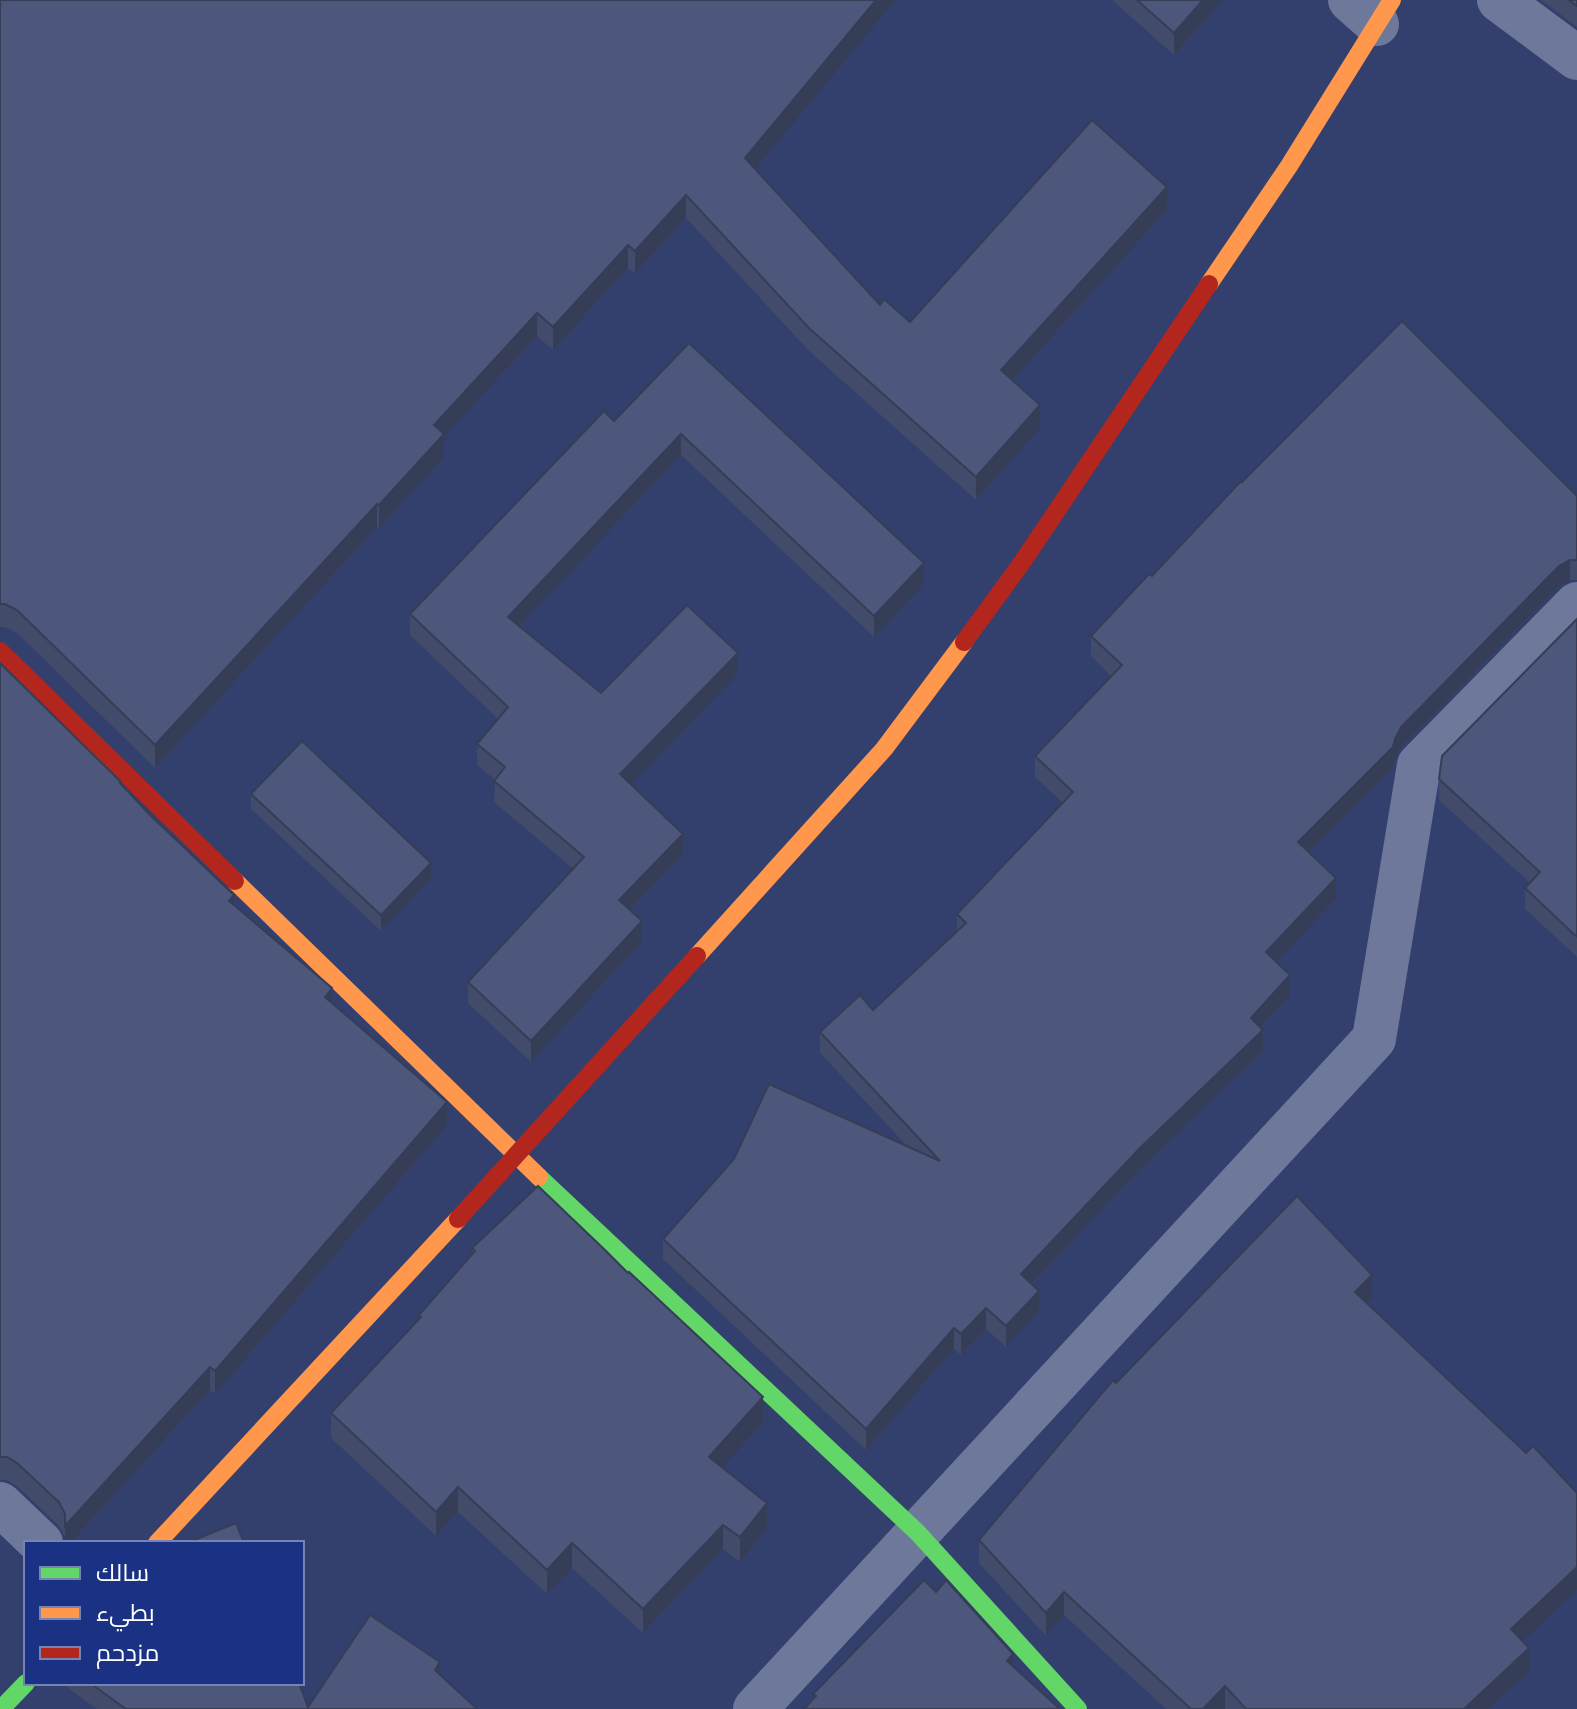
<svg xmlns="http://www.w3.org/2000/svg" width="1577" height="1709" viewBox="0 0 1577 1709" font-family="'Sofia Sans Condensed',Cairo,sans-serif">
  <rect width="100%" height="100%" fill="#333f6c"/>
  <g fill="none" stroke-linecap="round" stroke-linejoin="round">
    <!-- street -->
    <g stroke="#6e789a" stroke-width="44">
      <path d="M 1350,0 L 1377,24"/>
      <path d="M 1499,0 L 1577,58"/>
      <path d="M 0,1504 L 41,1543"/>
      <path d="M 755,1709 L 1374,1039 L 1419,765 L 1577,604"/>
    </g>
    <!-- fast -->
    <g stroke="#63d668" stroke-width="18">
      <path d="M 539,1177 L 918,1533 L 1078,1709"/>
      <path d="M 1,1709 L 26,1683"/>
    </g>
    <!-- slow -->
    <g stroke="#ff974d" stroke-width="18">
      <path d="M 1209,284 L 1289,166 L 1392,0"/>
      <path d="M 235,881 L 539,1177"/>
      <path d="M 697,956 L 884,749 L 964,642"/>
      <path d="M 157,1543 L 458,1219"/>
    </g>
    <!-- jam -->
    <g stroke="#b3261e" stroke-width="18">
      <path d="M 964,642 L 1021,564 L 1209,284"/>
      <path d="M 0,651 L 235,881"/>
      <path d="M 458,1219 L 697,956"/>
    </g>
  </g>
  <!-- wall -->
  <g fill="#424b6a">
    <path d="M 0,0 L 755,169 L 880,305 L 910,322 L 1167,210 L 1013,380 L 1040,428 L 976,500 L 809,351 L 686,218 L 635,274 L 628,268 L 553,350 L 537,336 L 444,437 L 444,457 L 379,528 L 377,527 L 155,768 L 17,633 L 5,627 L 0,627 Z"/>
    <path d="M 1112,0 L 1223,0 L 1174,55 Z"/>
    <path d="M 1541,0 L 1577,0 L 1577,27 Z"/>
    <path d="M 689,343 L 924,584 L 874,637 L 681,455 L 519,626 L 601,693 L 738,674 L 630,784 L 683,855 L 630,910 L 642,942 L 531,1062 L 468,1003 L 468,982 L 573,869 L 494,802 L 495,780 L 477,765 L 477,744 L 498,719 L 410,635 L 410,614 L 614,421 Z"/>
    <path d="M 1242,482 L 1577,496 L 1577,580 L 1570,580 L 1559,586 L 1401,747 L 1395,760 L 1393,768 L 1308,852 L 1336,899 L 1276,962 L 1290,996 L 1261,1028 L 1263,1051 L 1140,1169 L 1032,1284 L 1039,1311 L 1006,1347 L 986,1329 L 961,1355 L 954,1349 L 866,1450 L 663,1259 L 663,1239 L 907,1146 L 820,1053 L 820,1032 L 873,1010 L 957,932 L 957,914 L 1063,803 L 1035,777 L 1035,756 L 1111,676 L 1091,656 L 1091,636 L 1152,576 Z"/>
    <path d="M 1577,619 L 1577,957 L 1525,909 L 1525,888 L 1530,883 L 1439,800 L 1439,779 Z"/>
    <path d="M 0,663 L 121,785 L 234,906 L 332,1003 L 447,1125 L 215,1394 L 210,1390 L 70,1543 L 65,1543 L 65,1537 L 59,1526 L 17,1486 L 7,1480 L 0,1480 Z"/>
    <path d="M 251,794 L 431,878 L 381,931 L 251,809 Z"/>
    <path d="M 472,1248 L 763,1422 L 721,1467 L 767,1528 L 740,1562 L 723,1549 L 643,1633 L 572,1568 L 547,1594 L 458,1512 L 436,1536 L 331,1438 L 331,1413 L 419,1320 L 419,1315 L 472,1255 Z"/>
    <path d="M 1372,1298 L 1367,1303 L 1526,1453 L 1577,1493 L 1577,1590 L 1522,1641 L 1529,1671 L 1488,1709 L 1166,1709 L 1064,1615 L 1046,1636 L 979,1563 L 979,1540 L 1116,1383 Z"/>
    <path d="M 440,1675 L 477,1709 L 97,1709 L 68,1688 L 68,1683 L 299,1683 L 308,1707 Z"/>
  </g>
  <!-- shaded-wall -->
  <g fill="#363d56">
    <path d="M 876,0 L 895,0 L 745,181 L 745,158 Z"/>
    <path d="M 1203,0 L 1223,0 L 1174,55 L 1174,33 Z"/>
    <path d="M 1167,187 L 1167,210 L 1001,393 L 1001,370 Z"/>
    <path d="M 686,195 L 686,218 L 635,274 L 635,251 Z"/>
    <path d="M 628,245 L 628,268 L 553,350 L 553,327 Z"/>
    <path d="M 537,313 L 537,336 L 444,437 L 444,457 L 379,528 L 379,505 L 434,425 Z"/>
    <path d="M 1040,405 L 1040,428 L 976,500 L 976,477 Z"/>
    <path d="M 681,434 L 681,455 L 508,638 L 508,617 Z"/>
    <path d="M 377,504 L 377,527 L 155,768 L 155,745 Z"/>
    <path d="M 1570,560 L 1570,580 L 1559,586 L 1401,747 L 1395,760 L 1393,768 L 1298,863 L 1298,842 L 1395,739 L 1401,727 L 1559,566 Z"/>
    <path d="M 924,563 L 924,584 L 874,637 L 874,616 Z"/>
    <path d="M 738,653 L 738,674 L 620,795 L 620,774 Z"/>
    <path d="M 683,834 L 683,855 L 619,921 L 619,900 Z"/>
    <path d="M 431,863 L 431,878 L 381,931 L 381,915 Z"/>
    <path d="M 1336,878 L 1336,899 L 1266,973 L 1266,952 Z"/>
    <path d="M 234,895 L 234,918 L 229,901 Z"/>
    <path d="M 642,921 L 642,942 L 531,1062 L 531,1041 Z"/>
    <path d="M 1290,975 L 1290,996 L 1251,1038 L 1251,1018 Z"/>
    <path d="M 332,988 L 332,1011 L 325,997 Z"/>
    <path d="M 1263,1030 L 1263,1051 L 1140,1169 L 1021,1295 L 1021,1274 L 1140,1148 Z"/>
    <path d="M 447,1102 L 447,1125 L 215,1394 L 215,1371 Z"/>
    <path d="M 1372,1275 L 1372,1298 L 1355,1315 L 1355,1292 Z"/>
    <path d="M 1039,1291 L 1039,1311 L 1006,1347 L 1006,1326 Z"/>
    <path d="M 986,1308 L 986,1329 L 961,1355 L 961,1334 Z"/>
    <path d="M 954,1328 L 954,1349 L 866,1450 L 866,1429 Z"/>
    <path d="M 210,1367 L 210,1390 L 70,1543 L 65,1543 L 65,1526 Z"/>
    <path d="M 763,1397 L 763,1422 L 709,1482 L 709,1457 Z"/>
    <path d="M 458,1487 L 458,1512 L 436,1536 L 436,1512 Z"/>
    <path d="M 767,1503 L 767,1528 L 740,1562 L 740,1537 Z"/>
    <path d="M 723,1525 L 723,1549 L 643,1633 L 643,1609 Z"/>
    <path d="M 572,1543 L 572,1568 L 547,1594 L 547,1570 Z"/>
    <path d="M 1577,1567 L 1577,1590 L 1511,1652 L 1511,1629 Z"/>
    <path d="M 1064,1592 L 1064,1615 L 1046,1636 L 1046,1613 Z"/>
    <path d="M 1529,1648 L 1529,1671 L 1488,1709 L 1464,1709 Z"/>
    <path d="M 1013,1654 L 1013,1675 L 1007,1661 Z"/>
    <path d="M 440,1662 L 440,1683 L 435,1670 Z"/>
    <path d="M 1225,1686 L 1225,1709 L 1203,1709 Z"/>
  </g>
  <!-- building -->
  <g fill="#4d577b" stroke="#363d56" stroke-width="2">
    <path d="M 0,0 L 876,0 L 745,158 L 880,305 L 884,299 L 910,322 L 1092,120 L 1167,187 L 1001,370 L 1040,405 L 976,477 L 809,328 L 686,195 L 635,251 L 628,245 L 553,327 L 537,313 L 434,425 L 444,434 L 379,505 L 377,504 L 155,745 L 17,610 L 5,604 L 0,604 Z"/>
    <path d="M 1137,0 L 1203,0 L 1174,33 Z"/>
    <path d="M 1569,0 L 1577,0 L 1577,6 Z"/>
    <path d="M 1402,321 L 1577,496 L 1577,560 L 1570,560 L 1559,566 L 1401,727 L 1395,739 L 1393,747 L 1298,842 L 1336,878 L 1266,952 L 1290,975 L 1251,1018 L 1263,1030 L 1140,1148 L 1021,1274 L 1039,1291 L 1006,1326 L 986,1308 L 961,1334 L 954,1328 L 866,1429 L 663,1239 L 734,1159 L 769,1084 L 940,1161 L 820,1032 L 860,995 L 873,1010 L 966,923 L 957,914 L 1073,792 L 1035,756 L 1122,665 L 1091,636 L 1149,574 L 1152,576 L 1241,481 L 1242,482 Z"/>
    <path d="M 689,343 L 924,563 L 874,616 L 681,434 L 508,617 L 601,693 L 687,605 L 738,653 L 620,774 L 683,834 L 619,900 L 642,921 L 531,1041 L 468,982 L 584,857 L 494,781 L 505,767 L 477,744 L 508,707 L 410,614 L 604,411 L 614,421 Z"/>
    <path d="M 1577,619 L 1577,937 L 1525,888 L 1540,872 L 1439,779 L 1442,756 Z"/>
    <path d="M 0,663 L 121,782 L 120,783 L 150,815 L 234,895 L 229,901 L 332,988 L 325,997 L 447,1102 L 215,1371 L 210,1367 L 65,1526 L 65,1514 L 59,1502 L 17,1463 L 7,1457 L 0,1457 Z"/>
    <path d="M 302,741 L 431,863 L 381,915 L 251,794 Z"/>
    <path d="M 538,1186 L 605,1250 L 628,1273 L 629,1272 L 763,1397 L 709,1457 L 767,1503 L 740,1537 L 723,1525 L 643,1609 L 572,1543 L 547,1570 L 458,1487 L 436,1512 L 331,1413 L 421,1317 L 419,1315 L 475,1251 L 472,1248 Z"/>
    <path d="M 1297,1196 L 1372,1275 L 1355,1292 L 1526,1453 L 1533,1446 L 1577,1493 L 1577,1567 L 1511,1629 L 1529,1648 L 1464,1709 L 1246,1709 L 1225,1686 L 1203,1709 L 1191,1709 L 1064,1592 L 1046,1613 L 979,1540 L 1113,1380 L 1116,1383 Z"/>
    <path d="M 236,1523 L 244,1543 L 187,1543 Z"/>
    <path d="M 924,1580 L 936,1592 L 946,1580 L 1013,1654 L 1007,1661 L 1060,1709 L 804,1709 L 816,1696 L 813,1694 Z"/>
    <path d="M 370,1615 L 440,1662 L 435,1670 L 477,1709 L 126,1709 L 90,1683 L 299,1683 L 308,1707 Z"/>
  </g>
  <!-- legend -->
  <rect x="24" y="1541" width="280" height="144" fill="#1b3284" stroke="#7684b5" stroke-width="2"/>
  <rect x="40" y="1567" width="40" height="12" fill="#63d668" stroke="#7684b5" stroke-width="2"/>
  <text x="96" y="1581" font-size="24" fill="#ffffff">سالك</text>
  <rect x="40" y="1607" width="40" height="12" fill="#ff974d" stroke="#7684b5" stroke-width="2"/>
  <text x="96" y="1621" font-size="24" fill="#ffffff">بطيء</text>
  <rect x="40" y="1647" width="40" height="12" fill="#b3261e" stroke="#7684b5" stroke-width="2"/>
  <text x="96" y="1661" font-size="24" fill="#ffffff">مزدحم</text>
</svg>
